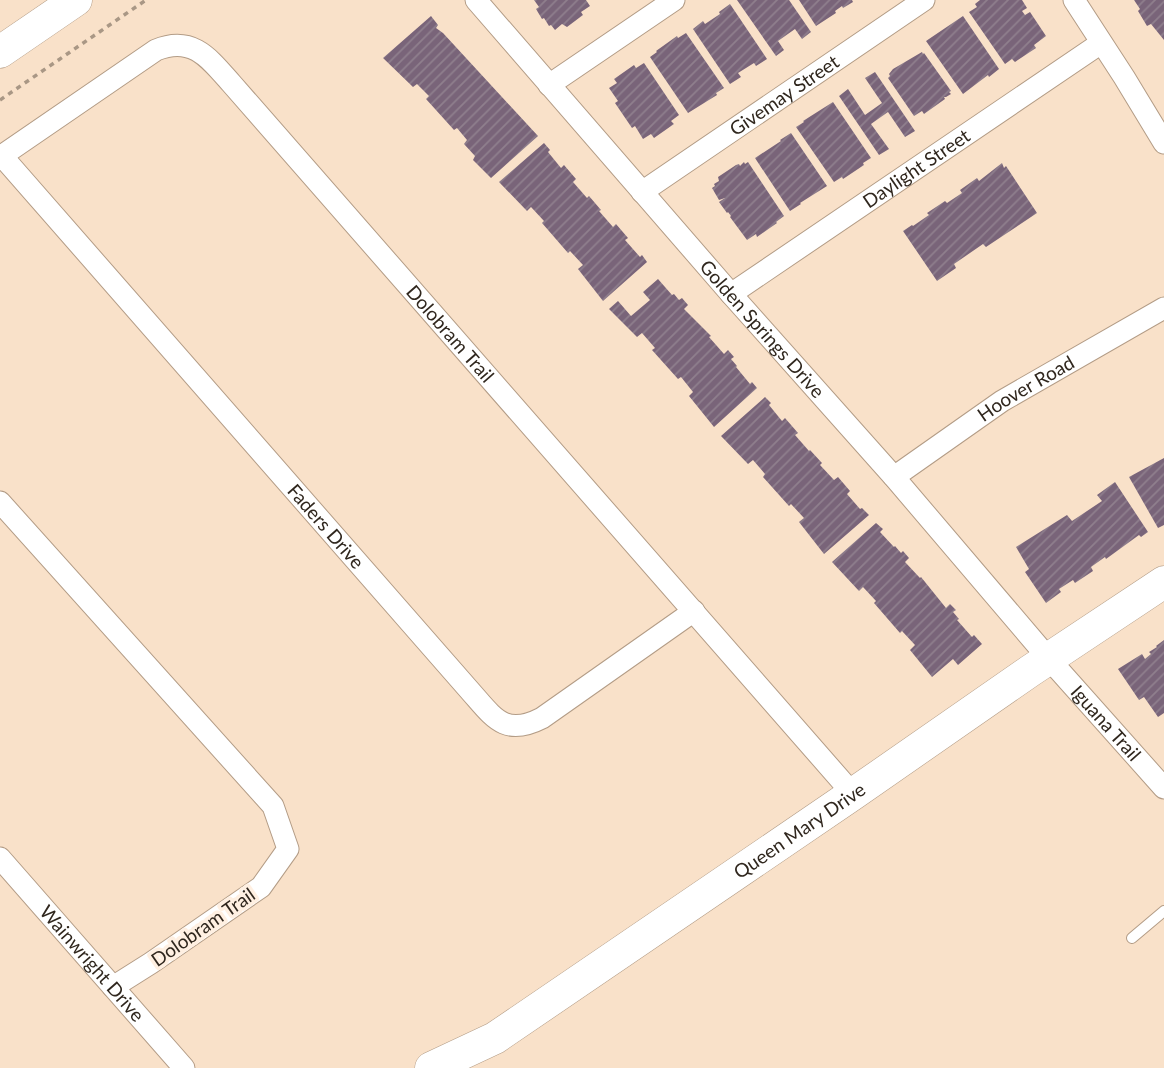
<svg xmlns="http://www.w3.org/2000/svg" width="1164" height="1068" viewBox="0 0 1164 1068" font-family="Lato,sans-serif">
  <defs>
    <pattern id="building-hatch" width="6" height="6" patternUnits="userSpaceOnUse" patternTransform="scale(1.75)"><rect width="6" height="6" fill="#796479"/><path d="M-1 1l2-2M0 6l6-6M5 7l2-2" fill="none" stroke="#8f7f8d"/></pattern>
  </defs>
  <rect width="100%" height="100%" fill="#f9e1c9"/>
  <!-- building -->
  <g fill="url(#building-hatch)">
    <path d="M 534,0 L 586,0 L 590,6 L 581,12 L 583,15 L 567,27 L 562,24 L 555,30 L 551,25 L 549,26 L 544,18 L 542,19 L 536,9 L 539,7 Z"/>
    <path d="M 737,0 L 789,0 L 811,32 L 802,39 L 795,29 L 778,41 L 784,50 L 776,56 Z"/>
    <path d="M 799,0 L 852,0 L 853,2 L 843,8 L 842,6 L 835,11 L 836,13 L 816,26 Z"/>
    <path d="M 980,0 L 1022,0 L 1027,8 L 1022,11 L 1025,15 L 1030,12 L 1046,36 L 1034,45 L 1036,48 L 1015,62 L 1012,59 L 1005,64 L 969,12 L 977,7 L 975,4 Z"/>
    <path d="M 1134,0 L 1164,0 L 1164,40 L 1151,24 L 1147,26 L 1138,11 L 1140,9 Z"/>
    <path d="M 730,4 L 767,59 L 756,66 L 754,63 L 738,73 L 741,77 L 730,84 L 693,29 L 703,21 L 705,24 L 720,14 L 719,12 Z"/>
    <path d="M 431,16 L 438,25 L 436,28 L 443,33 L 538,136 L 491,178 L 473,160 L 475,156 L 464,144 L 467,140 L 457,128 L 454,130 L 426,99 L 429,96 L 417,84 L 413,87 L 383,58 Z"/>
    <path d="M 963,16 L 999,69 L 989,77 L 988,75 L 963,94 L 926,41 Z"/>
    <path d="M 686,33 L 724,88 L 716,93 L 717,95 L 688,113 L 650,57 L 657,52 L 656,51 L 677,36 L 678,38 Z"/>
    <path d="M 922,52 L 923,54 L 924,53 L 951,91 L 949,92 L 951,94 L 946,97 L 944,97 L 945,99 L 924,114 L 922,111 L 914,116 L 888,78 L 890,76 L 889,74 L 893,69 Z"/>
    <path d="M 644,63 L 679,115 L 671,121 L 674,124 L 654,138 L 651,134 L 643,139 L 635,126 L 632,128 L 615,103 L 618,101 L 609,88 L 617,83 L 614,79 L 634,65 L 636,68 Z"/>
    <path d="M 875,72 L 915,131 L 905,137 L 888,112 L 871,124 L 889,149 L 879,155 L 839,96 L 848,89 L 865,115 L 882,103 L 865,78 Z"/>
    <path d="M 833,102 L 871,158 L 863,163 L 864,165 L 843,179 L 842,177 L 834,182 L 796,127 L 804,122 L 803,121 Z"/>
    <path d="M 791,133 L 827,186 L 800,203 L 801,204 L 790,211 L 755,158 L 781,141 L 780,140 Z"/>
    <path d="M 544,143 L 550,150 L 548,152 L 561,168 L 564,165 L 576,179 L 573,182 L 587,198 L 589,196 L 601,210 L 599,211 L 613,227 L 616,224 L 628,238 L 625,240 L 640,257 L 642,255 L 647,262 L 603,301 L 578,269 L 583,265 L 570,251 L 568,253 L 542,223 L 544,221 L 531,207 L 527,211 L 499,182 Z"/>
    <path d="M 744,162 L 745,164 L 748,162 L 784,216 L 776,222 L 777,223 L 757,237 L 756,234 L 747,240 L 730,217 L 731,216 L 728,212 L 727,213 L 719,202 L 725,198 L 719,200 L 712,188 L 715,186 L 714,184 L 719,181 L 718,177 L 736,165 L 739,164 L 740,166 Z"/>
    <path d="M 1002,163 L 1004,168 L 1006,166 L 1037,213 L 986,247 L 983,244 L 954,264 L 956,268 L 937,281 L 903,231 L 912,225 L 913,226 L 929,215 L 927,213 L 945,201 L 947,203 L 962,193 L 960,190 L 977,178 L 979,181 Z"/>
    <path d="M 658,279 L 672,295 L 674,294 L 679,300 L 682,298 L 688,305 L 684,309 L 711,336 L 709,337 L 724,354 L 728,350 L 734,357 L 731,359 L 737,366 L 736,367 L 750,384 L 752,382 L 757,388 L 714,427 L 689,396 L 693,392 L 681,377 L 678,379 L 652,350 L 655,348 L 642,333 L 637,337 L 609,309 L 618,301 L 631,316 L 650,300 L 643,292 Z"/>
    <path d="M 765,397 L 771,403 L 769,405 L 782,421 L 785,418 L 798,433 L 795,435 L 809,451 L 810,450 L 822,463 L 820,465 L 834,480 L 838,477 L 850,491 L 847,494 L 860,509 L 862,508 L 869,515 L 824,554 L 799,522 L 804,518 L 791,504 L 789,506 L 763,477 L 765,474 L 753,460 L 748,464 L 721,436 Z"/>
    <path d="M 1164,458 L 1164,525 L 1158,528 L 1129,477 Z"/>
    <path d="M 1115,482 L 1148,532 L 1141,537 L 1139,535 L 1106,559 L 1105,557 L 1091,567 L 1093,571 L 1075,583 L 1073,580 L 1059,589 L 1061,592 L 1046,603 L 1025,572 L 1029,569 L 1016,547 L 1067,515 L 1072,521 L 1102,501 L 1097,495 Z"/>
    <path d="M 876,523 L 883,529 L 880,532 L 894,547 L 895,546 L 901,553 L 903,551 L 909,558 L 905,562 L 920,578 L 921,577 L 946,608 L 950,604 L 956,610 L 953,612 L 959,619 L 957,620 L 972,637 L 974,635 L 982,644 L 958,665 L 953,659 L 932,677 L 910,650 L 915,645 L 902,631 L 900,633 L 874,603 L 876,601 L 863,587 L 859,591 L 832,562 Z"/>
    <path d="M 1164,640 L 1164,713 L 1158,717 L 1144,697 L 1139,700 L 1118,669 L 1142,654 L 1145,659 L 1151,654 L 1149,652 L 1157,647 L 1156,646 Z"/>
  </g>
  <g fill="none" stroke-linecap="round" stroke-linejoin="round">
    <defs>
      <path id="lane" d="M 1132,938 L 1164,911"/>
      <g id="street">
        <path id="s1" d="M 476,0 L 731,294 L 894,477 L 1049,659 L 1164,788"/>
        <path d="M 1074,0 L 1124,77 L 1164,143"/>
        <path d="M 549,85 L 674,0"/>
        <path id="s2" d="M 2,156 L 471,692 C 494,718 505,737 542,718 L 694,611"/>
        <path id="s3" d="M 0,157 L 156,50 C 192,35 209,58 231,83 L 853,794"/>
        <path id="s4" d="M 642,192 L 924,0"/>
        <path id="s5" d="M 731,294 L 1101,43"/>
        <path id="s6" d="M 894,477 L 1002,401 L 1164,308"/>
        <path d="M 0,502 L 273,806 L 288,849 L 261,887 L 151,963 L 113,987"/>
        <path id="s7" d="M 0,858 L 184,1068"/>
      </g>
      <g id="secondary">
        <path d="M 0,52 L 76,0"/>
        <path id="s8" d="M 431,1068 L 495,1038 L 853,794 L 1030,671 L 1164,582"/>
      </g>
    </defs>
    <!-- lane casing -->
    <use href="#lane" stroke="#b39c86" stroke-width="12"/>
    <!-- street casing -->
    <use href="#street" stroke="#b39c86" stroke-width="23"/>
    <!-- secondary casing -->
    <use href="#secondary" stroke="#b39c86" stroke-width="33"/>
    <!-- path -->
    <path stroke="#a99785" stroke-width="3.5" stroke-dasharray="5 5" stroke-linecap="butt" d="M 0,100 L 146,0"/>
    <!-- lane -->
    <use href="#lane" stroke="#fff" stroke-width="10"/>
    <!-- street -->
    <use href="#street" stroke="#fff" stroke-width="21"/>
    <!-- secondary -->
    <use href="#secondary" stroke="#fff" stroke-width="32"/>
  </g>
  <g text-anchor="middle" stroke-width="7" stroke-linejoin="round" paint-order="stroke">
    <!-- street labels -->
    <g font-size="19" fill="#30271e" stroke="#fff0e2">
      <text dy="7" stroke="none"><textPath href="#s4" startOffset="172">Givemay Street</textPath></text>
      <text dy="7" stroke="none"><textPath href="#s5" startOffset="224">Daylight Street</textPath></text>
      <text dy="7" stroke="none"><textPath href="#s1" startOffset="436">Golden Springs Drive</textPath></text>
      <text dy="7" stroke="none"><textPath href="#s3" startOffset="612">Dolobram Trail</textPath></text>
      <text dy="7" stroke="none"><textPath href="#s6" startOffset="159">Hoover Road</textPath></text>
      <text dy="7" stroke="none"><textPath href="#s2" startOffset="492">Faders Drive</textPath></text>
      <text dy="7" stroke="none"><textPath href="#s1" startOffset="959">Iguana Trail</textPath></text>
      <text dy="7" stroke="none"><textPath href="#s8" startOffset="439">Queen Mary Drive</textPath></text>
      <text transform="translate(203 927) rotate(-35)" y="7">Dolobram Trail</text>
      <text dy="7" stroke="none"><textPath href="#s7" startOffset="140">Wainwright Drive</textPath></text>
    </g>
  </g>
</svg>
